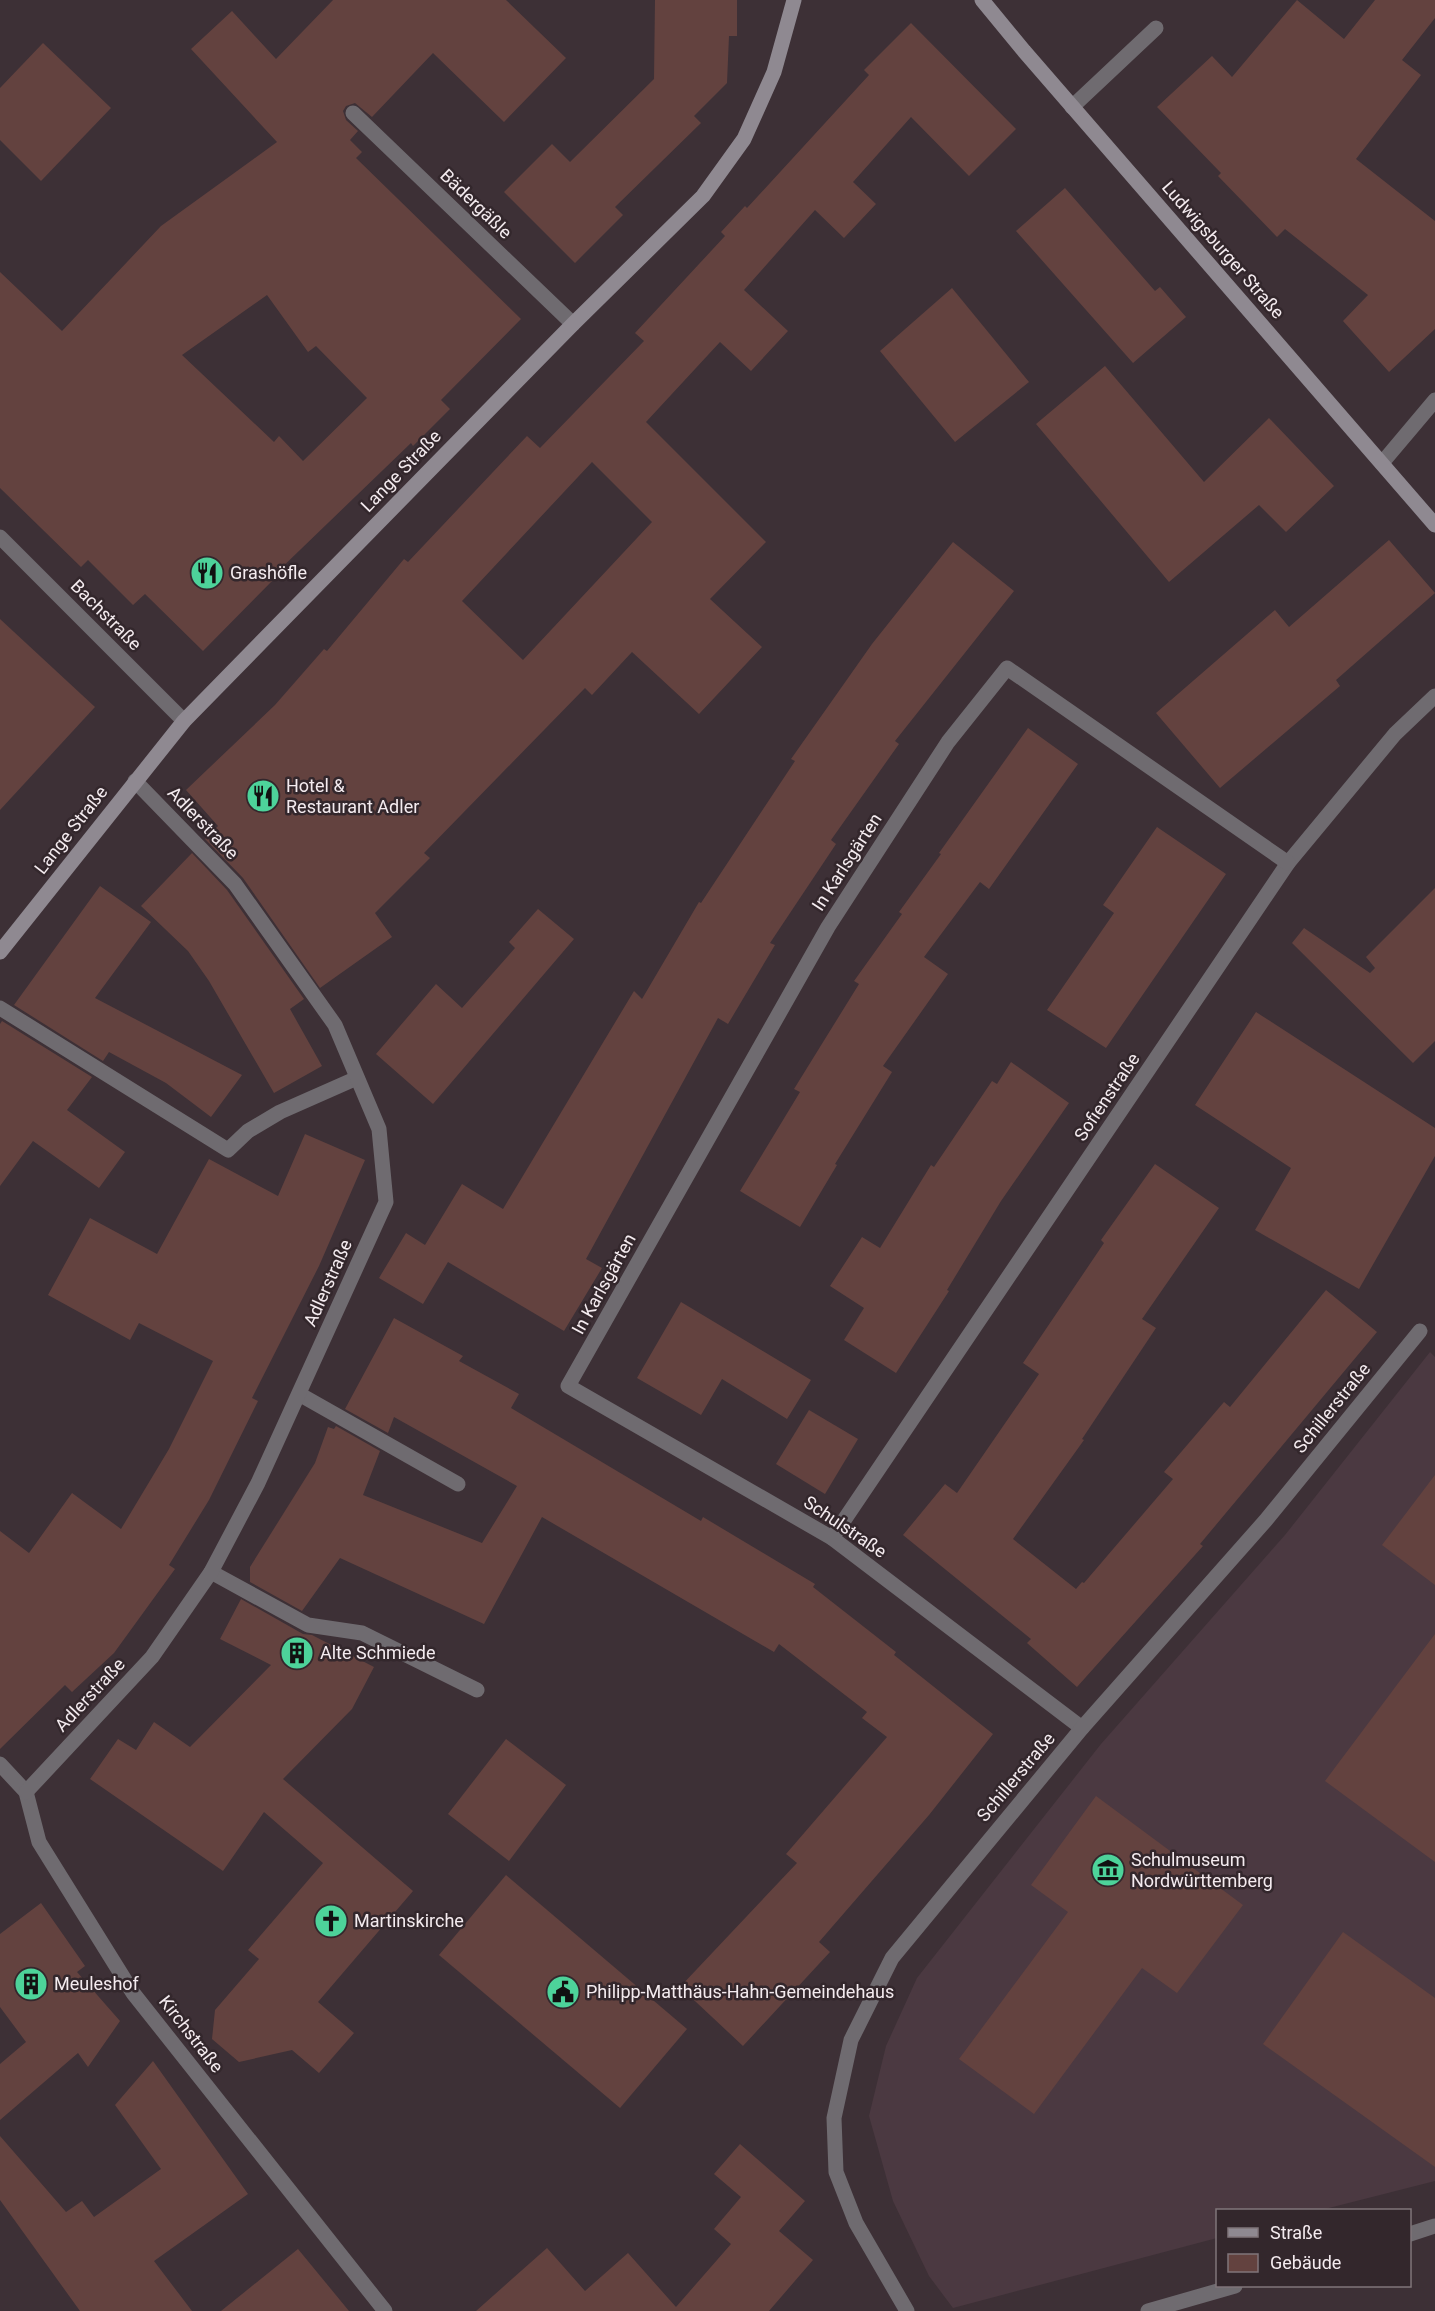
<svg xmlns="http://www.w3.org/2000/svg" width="1435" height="2311" viewBox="0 0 1435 2311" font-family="Roboto,sans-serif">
  <rect width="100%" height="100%" fill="#3d3036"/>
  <!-- built -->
  <path fill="#4b3941" d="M 1430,1352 L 1435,1357 L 1435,2181 L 1321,2210 L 1218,2210 L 1217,2238 L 953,2308 L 929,2276 L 893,2201 L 869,2116 L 886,2046 L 917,1978 L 1101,1744 L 1285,1535 Z"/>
  <!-- building -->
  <g fill="#63423f" fill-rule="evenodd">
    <path d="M 333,0 L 506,0 L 566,58 L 504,122 L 433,53 L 372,117 L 355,103 L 346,106 L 343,111 L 346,120 L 358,131 L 350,140 L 362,152 L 356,158 L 521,319 L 441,400 L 450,409 L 413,446 L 411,443 L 273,576 L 275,578 L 203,651 L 145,594 L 133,605 L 88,560 L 81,567 L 0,488 L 0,272 L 62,331 L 161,226 L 277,142 L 191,49 L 232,11 L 276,59 ZM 267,295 L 308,352 L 316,346 L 367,398 L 303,461 L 279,436 L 274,442 L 182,355 Z"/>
    <path d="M 655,0 L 737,0 L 737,36 L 729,36 L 727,83 L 694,116 L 701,123 L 615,207 L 623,215 L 575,263 L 504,192 L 552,144 L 570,162 L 654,79 Z"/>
    <path d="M 1297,0 L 1344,39 L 1375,0 L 1435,0 L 1435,18 L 1402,60 L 1421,75 L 1356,159 L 1435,221 L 1435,329 L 1389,372 L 1343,321 L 1368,295 L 1285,229 L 1277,237 L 1218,176 L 1221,173 L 1157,107 L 1212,56 L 1232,77 Z"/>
    <path d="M 911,23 L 1016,129 L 969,176 L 911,117 L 853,182 L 876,204 L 844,238 L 815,210 L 744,290 L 788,331 L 751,371 L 720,342 L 646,422 L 766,542 L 710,599 L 762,647 L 699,714 L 632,652 L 592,695 L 585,688 L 424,853 L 430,858 L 375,913 L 392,937 L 320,988 L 243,878 L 205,839 L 218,826 L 186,790 L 275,705 L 324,649 L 327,651 L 404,559 L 408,562 L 527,436 L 540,448 L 644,341 L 635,333 L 725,236 L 721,232 L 745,206 L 747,208 L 869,75 L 864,70 ZM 592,462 L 652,522 L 523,660 L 462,601 Z"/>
    <path d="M 43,43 L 111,108 L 41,181 L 0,140 L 0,88 Z"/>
    <path d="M 1065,188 L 1155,291 L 1160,287 L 1186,317 L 1133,363 L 1016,231 Z"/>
    <path d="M 952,288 L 1029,382 L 955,442 L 880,351 Z"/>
    <path d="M 1105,366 L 1204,482 L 1269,418 L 1334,486 L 1286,532 L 1259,505 L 1169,582 L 1036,424 Z"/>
    <path d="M 1389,540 L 1435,593 L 1336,680 L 1340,686 L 1220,788 L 1156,713 L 1275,610 L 1289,627 Z"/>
    <path d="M 953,542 L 1014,591 L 895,741 L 899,744 L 831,840 L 836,844 L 770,943 L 775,945 L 728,1024 L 718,1018 L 586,1259 L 602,1268 L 564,1331 L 448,1262 L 423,1304 L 379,1278 L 406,1233 L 425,1245 L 462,1184 L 503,1209 L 634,991 L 642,999 L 699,902 L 701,903 L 795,761 L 791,759 L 872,644 Z"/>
    <path d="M 0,619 L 95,707 L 0,810 Z"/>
    <path d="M 1028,728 L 1078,764 L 989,889 L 980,882 L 924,957 L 948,974 L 883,1066 L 892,1072 L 835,1164 L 837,1165 L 800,1227 L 740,1191 L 800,1092 L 794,1089 L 859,984 L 854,981 L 902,914 L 899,912 L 941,854 L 939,853 Z"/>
    <path d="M 1157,827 L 1226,874 L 1106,1048 L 1047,1010 L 1114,913 L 1103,905 Z"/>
    <path d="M 192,853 L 227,890 L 304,999 L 290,1009 L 322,1066 L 274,1093 L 209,981 L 188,951 L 141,906 Z"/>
    <path d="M 100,886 L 151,922 L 95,998 L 242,1075 L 211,1117 L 166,1083 L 109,1052 L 103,1061 L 14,1005 Z"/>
    <path d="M 1435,888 L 1435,1041 L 1413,1063 L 1292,943 L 1304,928 L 1370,973 L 1375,968 L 1366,957 Z"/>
    <path d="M 538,909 L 574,939 L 433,1104 L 376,1054 L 436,984 L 462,1008 L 515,948 L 509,942 Z"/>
    <path d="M 1256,1012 L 1435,1128 L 1435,1156 L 1359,1289 L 1255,1230 L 1291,1168 L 1195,1105 Z"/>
    <path d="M 2,1021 L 92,1077 L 67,1110 L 125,1152 L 99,1188 L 33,1141 L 0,1186 L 0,1024 Z"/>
    <path d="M 1011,1062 L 1069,1103 L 1001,1201 L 947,1290 L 949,1291 L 896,1373 L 844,1340 L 864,1308 L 830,1286 L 862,1237 L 880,1248 L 931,1165 L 934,1167 L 992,1081 L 997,1084 Z"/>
    <path d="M 305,1134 L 365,1160 L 319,1266 L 252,1398 L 258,1401 L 209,1500 L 169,1565 L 175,1569 L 114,1653 L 72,1692 L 65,1685 L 0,1749 L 0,1531 L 29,1553 L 72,1493 L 121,1529 L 169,1449 L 213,1361 L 139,1323 L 130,1340 L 48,1295 L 90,1218 L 157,1254 L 209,1159 L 278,1196 Z"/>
    <path d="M 1155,1164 L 1219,1208 L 1142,1319 L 1156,1328 L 1082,1439 L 1084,1440 L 1013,1539 L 1076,1589 L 1082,1582 L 1084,1583 L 1173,1479 L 1164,1472 L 1224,1402 L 1230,1407 L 1326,1290 L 1377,1332 L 1200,1544 L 1203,1546 L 1077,1687 L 1027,1643 L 1031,1639 L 903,1535 L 945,1484 L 957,1493 L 1039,1374 L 1023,1363 L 1104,1243 L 1101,1240 Z"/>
    <path d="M 681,1302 L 811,1380 L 787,1419 L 722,1379 L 701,1415 L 637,1378 Z"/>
    <path d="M 394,1318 L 463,1356 L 459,1361 L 519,1394 L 511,1408 L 701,1521 L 703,1517 L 815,1584 L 813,1587 L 896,1652 L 894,1655 L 993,1734 L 929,1815 L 819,1942 L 830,1952 L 743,2046 L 680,1987 L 797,1863 L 786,1854 L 887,1737 L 862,1718 L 867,1712 L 779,1644 L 774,1652 L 542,1517 L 484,1624 L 340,1558 L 302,1611 L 250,1582 L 250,1567 L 315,1463 L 328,1427 L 334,1429 L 336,1426 L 380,1451 L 363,1495 L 482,1543 L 517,1486 L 394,1417 L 388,1433 L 345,1409 Z"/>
    <path d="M 809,1410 L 858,1439 L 825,1494 L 776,1464 Z"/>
    <path d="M 1435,1475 L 1435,1585 L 1382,1545 Z"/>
    <path d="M 241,1599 L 303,1634 L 312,1635 L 374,1667 L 352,1709 L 283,1779 L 413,1891 L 318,2002 L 354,2033 L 319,2073 L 292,2050 L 239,2062 L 212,2039 L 215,2010 L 259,1959 L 248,1950 L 323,1863 L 264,1812 L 223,1871 L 90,1779 L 118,1739 L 136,1750 L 154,1722 L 190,1747 L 271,1665 L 220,1639 Z"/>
    <path d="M 1435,1634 L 1435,1862 L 1325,1781 Z"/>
    <path d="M 506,1739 L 566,1785 L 509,1861 L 448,1814 Z"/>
    <path d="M 1096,1796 L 1243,1905 L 1177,1993 L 1142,1968 L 1034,2114 L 959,2059 L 1068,1912 L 1031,1885 Z"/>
    <path d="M 506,1875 L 687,2029 L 620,2108 L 439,1955 Z"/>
    <path d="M 41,1903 L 85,1966 L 77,1972 L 120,2021 L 88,2067 L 78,2053 L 0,2120 L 0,2064 L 26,2042 L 0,2007 L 0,1934 Z"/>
    <path d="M 1343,1932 L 1435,1998 L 1435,2167 L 1263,2044 Z"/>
    <path d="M 153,2061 L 248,2194 L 154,2261 L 192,2311 L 80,2311 L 0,2200 L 0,2136 L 66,2212 L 82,2201 L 94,2217 L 161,2169 L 115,2105 Z"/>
    <path d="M 740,2144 L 805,2201 L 779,2231 L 813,2260 L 769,2311 L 476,2311 L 547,2248 L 585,2291 L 628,2253 L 676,2307 L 731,2244 L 714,2229 L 741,2197 L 714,2174 Z"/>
    <path d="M 298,2249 L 349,2311 L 221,2311 Z"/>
  </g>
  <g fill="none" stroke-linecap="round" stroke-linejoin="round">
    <!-- service -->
    <g stroke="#6f6b70" stroke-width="15">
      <path d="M 1072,107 L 1156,28"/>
      <path d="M 0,1008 L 228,1150 L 248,1131 L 280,1112 L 357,1078"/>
      <path d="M 299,1394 L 458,1484"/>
      <path d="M 211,1572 L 308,1625 L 362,1633 L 477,1690"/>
    </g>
    <!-- minor -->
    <g stroke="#6f6b70" stroke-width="15">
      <path d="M 353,113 L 573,324"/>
      <path d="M 1382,463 L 1435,400"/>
      <path d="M 0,537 L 184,721"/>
      <path d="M 832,1538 L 1288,863 L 1395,734 L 1435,696"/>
      <path d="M 1082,1728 L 832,1538 L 568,1386 L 828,927 L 948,742 L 1007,668 L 1288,863"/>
      <path d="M 0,1764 L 26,1792 L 39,1842 L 133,1993 L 385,2311"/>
      <path d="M 26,1792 L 152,1657 L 211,1572 L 258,1483 L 386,1202 L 379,1129 L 335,1025 L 235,884 L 135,781"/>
      <path d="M 1410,2234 L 1435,2226"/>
      <path d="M 907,2311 L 856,2223 L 836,2172 L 834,2118 L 851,2040 L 892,1958 L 1082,1728 L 1266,1520 L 1420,1331"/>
      <path d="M 1148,2311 L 1235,2286"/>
    </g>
    <!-- secondary -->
    <g stroke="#8f8991" stroke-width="15">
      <path d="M 982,0 L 1024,51 L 1435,525"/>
      <path d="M 0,952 L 184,721 L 573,324 L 703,196 L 744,139 L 774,72 L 794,0"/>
    </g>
  </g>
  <!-- icons -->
  <defs>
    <symbol id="restaurant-disc" viewBox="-11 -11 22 22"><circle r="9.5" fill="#4dd39a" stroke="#33272c"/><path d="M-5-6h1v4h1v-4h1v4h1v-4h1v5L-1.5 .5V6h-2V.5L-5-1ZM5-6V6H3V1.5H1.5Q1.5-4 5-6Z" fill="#111"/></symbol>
    <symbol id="building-disc" viewBox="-11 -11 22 22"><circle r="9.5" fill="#4dd39a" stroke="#33272c"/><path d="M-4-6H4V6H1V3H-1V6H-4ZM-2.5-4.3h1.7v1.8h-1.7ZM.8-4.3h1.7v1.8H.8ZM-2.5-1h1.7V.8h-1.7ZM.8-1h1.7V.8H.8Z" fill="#111"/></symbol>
    <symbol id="museum-disc" viewBox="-11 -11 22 22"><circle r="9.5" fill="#4dd39a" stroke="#33272c"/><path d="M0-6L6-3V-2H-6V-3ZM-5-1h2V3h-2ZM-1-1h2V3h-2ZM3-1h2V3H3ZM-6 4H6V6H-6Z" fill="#111"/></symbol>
    <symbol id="church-disc" viewBox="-11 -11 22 22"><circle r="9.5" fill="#4dd39a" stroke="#33272c"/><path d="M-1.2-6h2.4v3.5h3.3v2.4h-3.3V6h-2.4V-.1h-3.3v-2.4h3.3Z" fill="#111"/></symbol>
    <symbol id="civic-disc" viewBox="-11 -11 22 22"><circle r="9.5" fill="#4dd39a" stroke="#33272c"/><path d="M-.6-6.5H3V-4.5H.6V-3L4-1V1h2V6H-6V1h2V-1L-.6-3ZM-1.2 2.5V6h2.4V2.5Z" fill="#111"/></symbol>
  </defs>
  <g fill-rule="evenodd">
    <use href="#restaurant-disc" x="188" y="554" width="38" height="38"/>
    <use href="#restaurant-disc" x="244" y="777" width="38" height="38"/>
    <use href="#building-disc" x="278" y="1634" width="38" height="38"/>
    <use href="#museum-disc" x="1089" y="1851" width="38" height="38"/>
    <use href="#church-disc" x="312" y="1902" width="38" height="38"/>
    <use href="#building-disc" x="12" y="1965" width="38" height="38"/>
    <use href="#civic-disc" x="544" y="1973" width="38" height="38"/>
  </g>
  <g text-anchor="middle" stroke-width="5" stroke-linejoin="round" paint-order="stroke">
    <!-- street labels -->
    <g font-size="18" fill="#f4ebef" stroke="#33272c">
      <text transform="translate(476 204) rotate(44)" y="6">Bädergäßle</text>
      <text transform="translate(1223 250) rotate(49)" y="6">Ludwigsburger Straße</text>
      <text transform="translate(401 471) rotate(-46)" y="6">Lange Straße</text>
      <text transform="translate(106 615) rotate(45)" y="6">Bachstraße</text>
      <text transform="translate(203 823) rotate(46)" y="6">Adlerstraße</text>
      <text transform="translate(71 830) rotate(-52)" y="6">Lange Straße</text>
      <text transform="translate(847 862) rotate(-57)" y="6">In Karlsgärten</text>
      <text transform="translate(1107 1097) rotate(-56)" y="6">Sofienstraße</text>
      <text transform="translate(328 1283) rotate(-66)" y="6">Adlerstraße</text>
      <text transform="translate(604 1284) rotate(-61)" y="6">In Karlsgärten</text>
      <text transform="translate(1332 1408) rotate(-51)" y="6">Schillerstraße</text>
      <text transform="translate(845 1527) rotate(34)" y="6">Schulstraße</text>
      <text transform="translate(90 1695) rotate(-47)" y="6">Adlerstraße</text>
      <text transform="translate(1016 1777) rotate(-50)" y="6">Schillerstraße</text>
      <text transform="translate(191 2034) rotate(52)" y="6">Kirchstraße</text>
    </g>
    <!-- poi labels -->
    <g font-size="18" fill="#f4ebef" stroke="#33272c" text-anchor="start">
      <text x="230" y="579">Grashöfle</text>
      <text x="286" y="792">Hotel &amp;<tspan x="286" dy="21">Restaurant Adler</tspan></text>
      <text x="320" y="1659">Alte Schmiede</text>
      <text x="1131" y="1866">Schulmuseum<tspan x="1131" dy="21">Nordwürttemberg</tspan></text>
      <text x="354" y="1927">Martinskirche</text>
      <text x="54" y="1990">Meuleshof</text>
      <text x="586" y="1998">Philipp-Matthäus-Hahn-Gemeindehaus</text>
    </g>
  </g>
  <!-- legend -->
  <rect x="1216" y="2209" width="195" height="78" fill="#33272c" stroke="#80757a" stroke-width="1.5"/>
  <rect x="1228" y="2228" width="30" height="9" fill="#8f8991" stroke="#80757a" stroke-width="1.5"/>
  <text x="1270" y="2239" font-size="18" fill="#f4ebef">Straße</text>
  <rect x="1228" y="2254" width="30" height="18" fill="#63423f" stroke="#80757a" stroke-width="1.5"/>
  <text x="1270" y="2269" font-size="18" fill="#f4ebef">Gebäude</text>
</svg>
